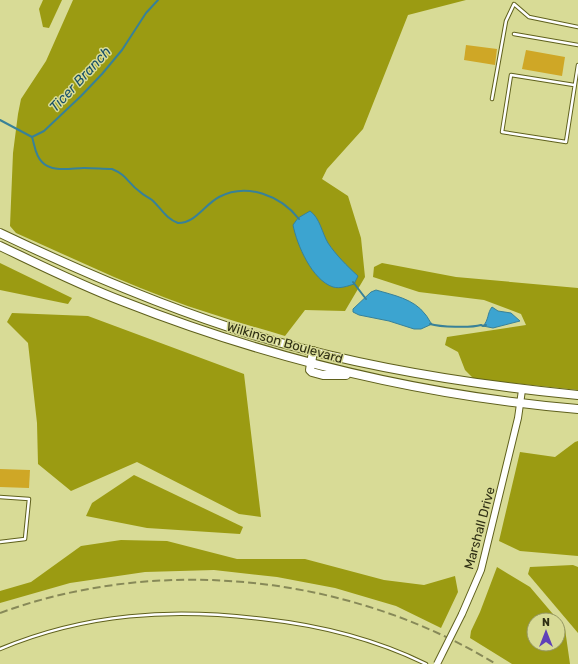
<svg xmlns="http://www.w3.org/2000/svg" width="578" height="664" viewBox="0 0 578 664" font-family="Rubik,sans-serif">
  <rect width="100%" height="100%" fill="#d8db96"/>
  <!-- forest -->
  <g fill="#9b9b12">
    <path d="M 43,0 L 62,0 L 49,28 L 43,27 L 39,9 Z"/>
    <path d="M 73,0 L 466,0 L 408,15 L 363,129 L 327,169 L 322,179 L 348,196 L 361,238 L 365,277 L 345,311 L 305,310 L 285,336 C 245,324 205,313 166,298 C 115,279 66,255 16,233 L 10,226 L 13,153 L 18,114 L 21,99 L 46,61 Z"/>
    <path d="M 0,263 L 72,298 L 68,304 L 0,290 Z"/>
    <path d="M 382,263 L 456,277 L 578,288 L 578,390 L 474,379 L 465,370 L 458,352 L 445,345 L 447,337 L 526,325 L 521,314 L 484,300 L 419,292 L 373,277 L 374,267 Z"/>
    <path d="M 12,313 L 88,316 L 244,374 L 261,517 L 239,514 L 137,462 L 71,491 L 38,464 L 37,423 L 28,343 L 7,322 Z"/>
    <path d="M 578,441 L 578,556 L 520,551 L 499,541 L 520,452 L 555,457 L 575,442 Z"/>
    <path d="M 134,475 L 243,527 L 240,534 L 147,528 L 86,516 L 92,503 Z"/>
    <path d="M 121,540 L 167,541 L 237,559 L 305,559 L 384,580 L 424,585 L 455,576 L 458,592 L 441,628 L 396,606 L 335,588 L 277,577 L 214,570 L 145,572 L 70,583 L 0,603 L 0,591 L 31,582 L 81,546 Z"/>
    <path d="M 573,565 L 578,567 L 578,633 L 528,574 L 530,567 Z"/>
    <path d="M 497,567 L 530,587 L 558,620 L 534,620 L 534,644 L 558,644 L 558,620 L 565,629 L 570,664 L 512,664 L 470,638 L 471,631 L 480,612 Z"/>
  </g>
  <!-- water -->
  <g fill="#3ca4d0" stroke="#388198">
    <path d="M 310,211 C 320,218 322,233 328,243 C 336,255 347,266 358,276 L 354,284 C 348,286 340,289 333,287 C 312,280 297,245 293,225 L 298,218 Z"/>
    <path d="M 376,290 C 393,295 414,299 425,314 C 428,317 429,321 432,324 L 421,329 L 414,329 L 389,321 L 359,315 L 353,312 L 353,309 L 371,292 Z"/>
    <path d="M 492,307 L 498,311 L 511,313 L 520,321 L 493,328 L 483,326 C 489,320 487,313 492,307 Z"/>
  </g>
  <g fill="none" stroke-linecap="round" stroke-linejoin="round">
    <!-- stream -->
    <g stroke="#388198" stroke-width="2">
      <path d="M 0,120 L 32,137 L 44,131 L 81,96 L 102,74 L 122,50 L 146,13 L 158,0"/>
      <path d="M 32,137 C 35,146 35,155 42,162 C 52,173 72,168 84,168 C 94,168 103,169 112,169 C 127,175 128,183 139,191 C 143,195 148,197 152,200 C 161,208 166,219 178,223 C 196,223 204,205 219,197 C 247,182 281,196 299,219"/>
      <path d="M 353,282 L 366,299"/>
      <path d="M 430,324 C 440,327 471,328 481,325 L 483,326 L 486,325"/>
    </g>
  </g>
  <!-- building -->
  <g fill="#cfa726">
    <path d="M 466,45 L 497,49 L 495,65 L 464,60 Z"/>
    <path d="M 526,50 L 565,57 L 562,76 L 522,69 Z"/>
    <path d="M 0,469 L 30,470 L 29,488 L 0,487 Z"/>
  </g>
  <g fill="none" stroke-linecap="round" stroke-linejoin="round">
    <defs>
      <g id="service">
        <path d="M 514,34 L 578,45"/>
        <path d="M 574,85 L 511,75 L 502,132 L 566,142 L 578,65"/>
        <path d="M 492,99 L 506,21 L 514,4 L 529,17 L 578,27"/>
        <path d="M 0,497 L 29,499 L 25,539 L 0,542"/>
        <path d="M 0,649 C 86,613 171,608 263,619 C 318,625 375,639 426,664"/>
      </g>
      <path id="tertiary" d="M 462,614 L 481,570 L 518,418 L 522,390"/>
      <g id="primary">
        <path d="M 0,233 C 88,275 179,314 274,341 C 373,369 475,385 578,395"/>
        <path d="M 0,246 C 40,265 80,285 122,301 C 267,358 422,396 578,409"/>
        <path d="M 313,351 L 310,370 L 312,372 L 323,375 L 346,375"/>
      </g>
    </defs>
    <!-- service casing -->
    <use href="#service" stroke="#5f601c" stroke-width="4.5"/>
    <!-- tertiary casing -->
    <use href="#tertiary" stroke="#5f601c" stroke-width="8"/>
    <!-- primary casing -->
    <use href="#primary" stroke="#5f601c" stroke-width="10"/>
    <!-- service -->
    <use href="#service" stroke="#fff" stroke-width="2.5"/>
    <!-- tertiary -->
    <use href="#tertiary" stroke="#fff" stroke-width="6"/>
    <!-- primary -->
    <use href="#primary" stroke="#fff" stroke-width="8"/>
    <!-- rail -->
    <path stroke="#878958" stroke-width="2" stroke-dasharray="8 4" stroke-linecap="butt" d="M 0,613 C 161,554 350,575 496,664"/>
    <defs>
      <path id="tertiary-bridge" d="M 437,664 L 462,614"/>
    </defs>
    <!-- tertiary-bridge casing -->
    <use href="#tertiary-bridge" stroke="#5f601c" stroke-width="8" stroke-linecap="butt"/>
    <!-- tertiary-bridge -->
    <use href="#tertiary-bridge" stroke="#fff" stroke-width="6"/>
  </g>
  <g text-anchor="middle" stroke-width="3" stroke-linejoin="round" paint-order="stroke">
    <!-- street labels -->
    <g font-size="13" fill="#2f2f14" stroke="#d8db96">
      <text transform="translate(285 342) rotate(16)" y="5">Wilkinson Boulevard</text>
      <text transform="translate(479 528) rotate(-75)" y="5">Marshall Drive</text>
    </g>
    <!-- water labels -->
    <g font-size="14" font-style="italic" fill="#174f66" stroke="#d8db96">
      <text transform="translate(80 79) rotate(-47)" y="5">Ticer Branch</text>
    </g>
  </g>
  <!-- north arrow -->
  <g transform="translate(546 632)"><circle r="19" fill="#d8db96" stroke="#949662"/>
  <path d="M0-3L7 15L0 10L-7 15Z" fill="#5f40b8"/>
  <text y="-6" font-size="11" font-weight="bold" text-anchor="middle" fill="#2f2f14">N</text>
  </g>
</svg>
